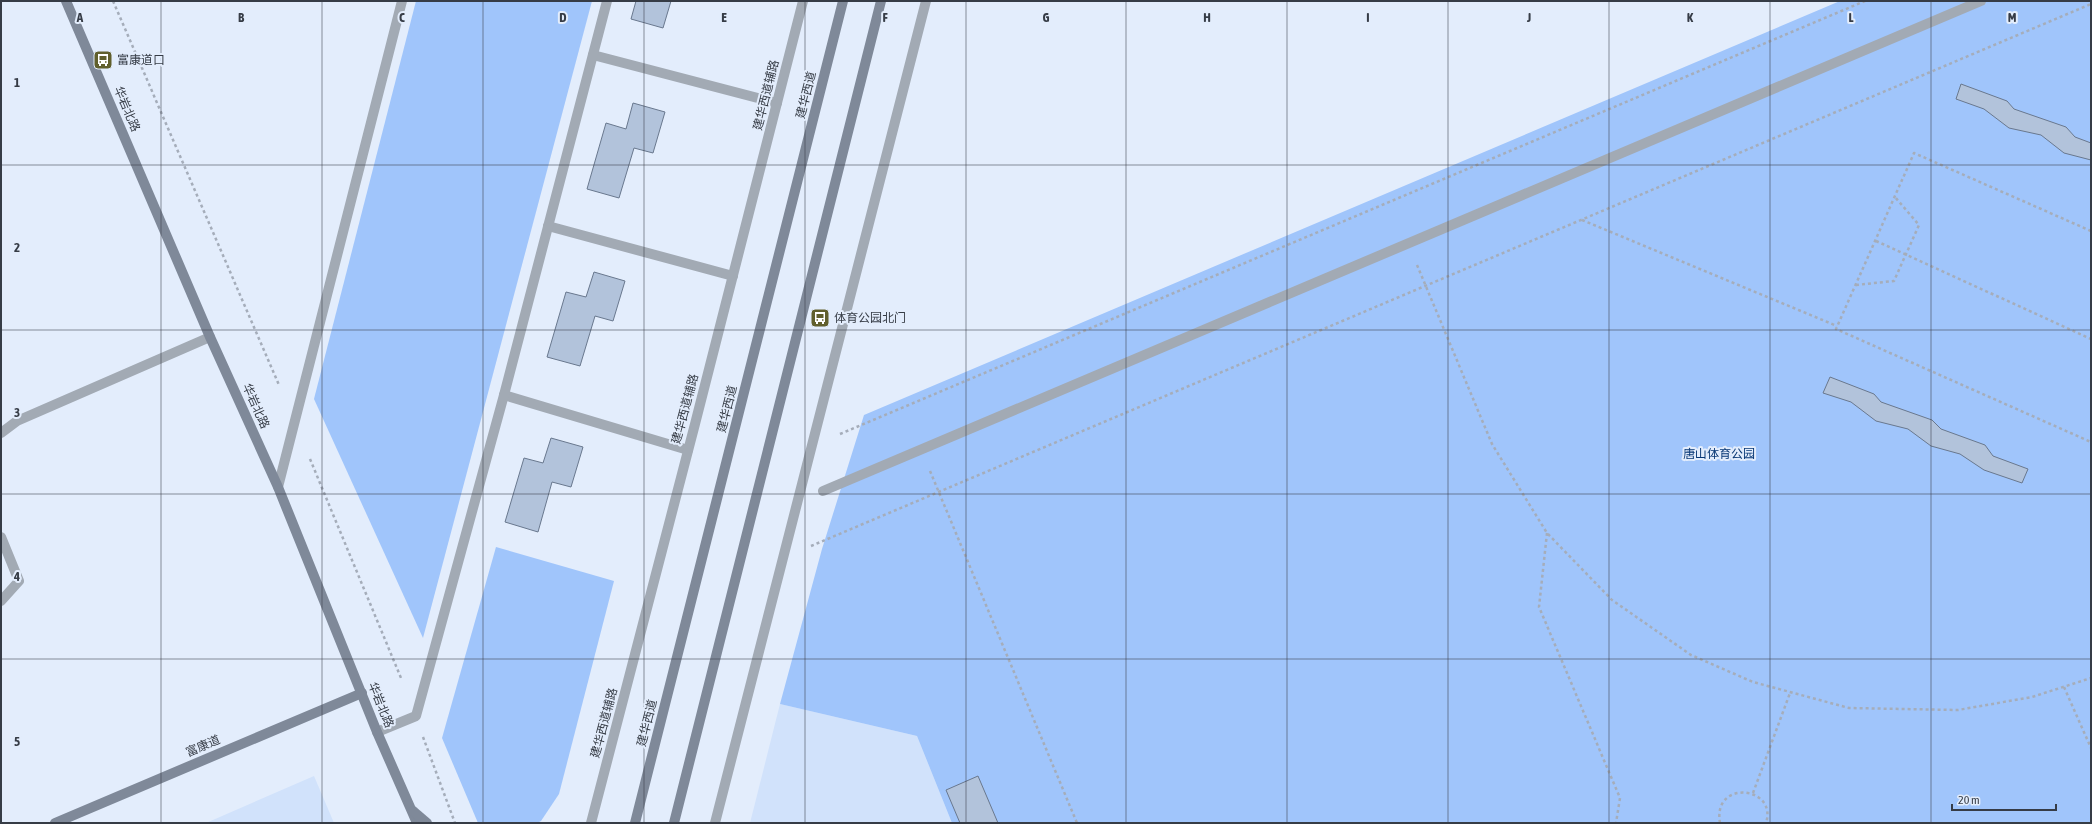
<svg xmlns="http://www.w3.org/2000/svg" width="2092" height="824" viewBox="0 0 2092 824" font-family="'Asap Condensed','Noto Sans SC',sans-serif">
  <rect width="100%" height="100%" fill="#e3edfc"/>
  <!-- built -->
  <g fill="#d1e2fb">
    <path d="M 780,704 L 917,736 L 952,823 L 750,823 Z"/>
    <path d="M 314,776 L 334,823 L 206,823 Z"/>
  </g>
  <!-- green -->
  <g fill="#a0c5fb">
    <path d="M 416,1 L 592,1 L 423,638 L 314,399 Z"/>
    <path d="M 1840,1 L 2091,1 L 2091,823 L 952,823 L 917,736 L 780,704 L 822,549 L 864,415 Z"/>
    <path d="M 496,547 L 614,581 L 559,794 L 541,821 L 537,823 L 478,823 L 442,738 Z"/>
  </g>
  <!-- building -->
  <g fill="#b2c3db" stroke="#69788e">
    <path d="M 636,1 L 671,1 L 663,28 L 631,19 Z"/>
    <path d="M 1961,84 L 2007,101 L 2014,109 L 2066,127 L 2075,137 L 2091,143 L 2091,160 L 2064,153 L 2041,135 L 2009,128 L 1984,109 L 1956,99 Z"/>
    <path d="M 633,103 L 665,112 L 653,153 L 634,148 L 619,198 L 587,189 L 606,123 L 626,129 Z"/>
    <path d="M 594,272 L 625,281 L 613,321 L 595,316 L 580,366 L 547,357 L 566,292 L 586,297 Z"/>
    <path d="M 1830,377 L 1874,394 L 1881,402 L 1932,420 L 1941,429 L 1985,445 L 1993,456 L 2028,469 L 2022,483 L 1984,470 L 1960,454 L 1931,446 L 1908,429 L 1876,421 L 1851,402 L 1823,393 Z"/>
    <path d="M 551,438 L 583,447 L 571,487 L 552,482 L 538,532 L 505,522 L 524,458 L 543,463 Z"/>
    <path d="M 978,776 L 998,823 L 960,823 L 946,790 Z"/>
  </g>
  <g fill="none" stroke-linecap="round" stroke-linejoin="round">
    <!-- path -->
    <g stroke="#a5adba" stroke-width="2.5" stroke-dasharray="3 3" stroke-linecap="butt">
      <path d="M 113,1 L 279,385"/>
      <path d="M 1582,220 L 1837,326"/>
      <path d="M 2091,231 L 1914,153 L 1836,329 L 2091,442"/>
      <path d="M 1876,241 L 2091,339"/>
      <path d="M 1417,265 L 1492,444 L 1547,533 L 1612,600 L 1691,655 L 1753,682 L 1849,708 L 1958,710 L 2032,697 L 2091,678"/>
      <path d="M 1856,285 L 1894,281 L 1919,225 L 1895,197"/>
      <path d="M 840,434 L 1865,1"/>
      <path d="M 310,459 L 401,678"/>
      <path d="M 930,471 L 1077,823"/>
      <path d="M 1547,533 L 1539,607 L 1620,798 L 1616,823"/>
      <path d="M 811,546 L 2091,4"/>
      <path d="M 2064,687 L 2091,748"/>
      <path d="M 423,737 L 455,823"/>
      <path d="M 1753,793 L 1790,693"/>
      <path d="M 1720,823 C 1712,779 1778,786 1766,823"/>
    </g>
    <!-- lane -->
    <g stroke="#a2aab4" stroke-width="10">
      <path d="M 593,55 L 777,103"/>
      <path d="M 548,226 L 733,276"/>
      <path d="M 504,395 L 688,450"/>
      <path d="M 278,487 L 402,1"/>
      <path d="M 1,537 L 19,581 L 1,601"/>
      <path d="M 377,732 L 416,716 L 504,395 L 607,1"/>
    </g>
    <!-- street -->
    <g stroke="#a2aab4" stroke-width="10">
      <path d="M 1,433 L 17,421 L 210,337"/>
      <path d="M 823,491 L 1981,1"/>
      <path d="M 591,823 L 695,424 L 803,1"/>
      <path d="M 715,823 L 926,1"/>
    </g>
    <!-- secondary -->
    <g stroke="#7f8999" stroke-width="10">
      <path d="M 66,1 L 210,337 L 278,487 L 377,732 L 417,823"/>
      <path d="M 413,811 L 427,823"/>
      <path d="M 55,823 L 362,693"/>
      <path d="M 635,823 L 843,1"/>
      <path d="M 674,823 L 881,1"/>
    </g>
  </g>
  <!-- grid -->
  <path fill="none" stroke="#363c46" stroke-width="1" stroke-opacity="0.55" d="M 161,1 L 161,823M 322,1 L 322,823M 483,1 L 483,823M 644,1 L 644,823M 805,1 L 805,823M 966,1 L 966,823M 1126,1 L 1126,823M 1287,1 L 1287,823M 1448,1 L 1448,823M 1609,1 L 1609,823M 1770,1 L 1770,823M 1931,1 L 1931,823M 1,165 L 2091,165M 1,330 L 2091,330M 1,494 L 2091,494M 1,659 L 2091,659"/>
  <!-- icons -->
  <defs>
    <symbol id="bus-square" viewBox="-11 -11 22 22"><rect x="-9" y="-9" width="18" height="18" rx="4" fill="#605f2c" stroke="#e3edfc"/><path d="M-5-6H5V4H4V6H2V4H-2V6H-4V4H-5ZM-3.5-4V0h7V-4ZM-3.5 1.2v1.5H-2V1.2ZM2 1.2v1.5H3.5V1.2Z" fill="#fff"/></symbol>
  </defs>
  <g fill-rule="evenodd">
    <use href="#bus-square" x="92" y="49" width="22" height="22"/>
    <use href="#bus-square" x="809" y="307" width="22" height="22"/>
  </g>
  <g text-anchor="middle" stroke-width="4" stroke-linejoin="round" paint-order="stroke">
    <!-- poi labels -->
    <g font-size="12" fill="#363c46" stroke="#e3edfc" text-anchor="start">
      <text x="117" y="64">富康道口</text>
      <text x="834" y="322">体育公园北门</text>
    </g>
    <!-- street labels -->
    <g font-size="12" fill="#363c46" stroke="#e3edfc">
      <text transform="translate(766 95) rotate(-76)" y="4">建华西道辅路</text>
      <text transform="translate(806 95) rotate(-76)" y="4">建华西道</text>
      <text transform="translate(127 109) rotate(67)" y="4">华岩北路</text>
      <text transform="translate(256 406) rotate(66)" y="4">华岩北路</text>
      <text transform="translate(685 409) rotate(-75)" y="4">建华西道辅路</text>
      <text transform="translate(727 409) rotate(-76)" y="4">建华西道</text>
      <text transform="translate(381 705) rotate(68)" y="4">华岩北路</text>
      <text transform="translate(604 723) rotate(-75)" y="4">建华西道辅路</text>
      <text transform="translate(647 723) rotate(-76)" y="4">建华西道</text>
      <text transform="translate(203 746) rotate(-23)" y="4">富康道</text>
    </g>
    <!-- park labels -->
    <g font-size="12" fill="#063674" stroke="#e3edfc">
      <text x="1719" y="458">唐山体育公园</text>
    </g>
  </g>
  <g font-size="13" text-anchor="middle" font-weight="bold" fill="#363c46" stroke="#e3edfc" stroke-width="4" stroke-linejoin="round" paint-order="stroke">
    <text x="80" y="22">A</text>
    <text x="241" y="22">B</text>
    <text x="402" y="22">C</text>
    <text x="563" y="22">D</text>
    <text x="724" y="22">E</text>
    <text x="885" y="22">F</text>
    <text x="1046" y="22">G</text>
    <text x="1207" y="22">H</text>
    <text x="1368" y="22">I</text>
    <text x="1529" y="22">J</text>
    <text x="1690" y="22">K</text>
    <text x="1851" y="22">L</text>
    <text x="2012" y="22">M</text>
    <text x="17" y="87">1</text>
    <text x="17" y="252">2</text>
    <text x="17" y="417">3</text>
    <text x="17" y="581">4</text>
    <text x="17" y="746">5</text>
  </g>
  <!-- border -->
  <rect width="2092" height="824" fill="none" stroke="#363c46" stroke-width="4"/>
  <!-- scale -->
  <path d="M1952 804v6h104v-6" fill="none" stroke="#363c46" stroke-width="2"/>
  <text x="1958" y="804" font-size="12" fill="#363c46" stroke="#e3edfc" stroke-width="3" paint-order="stroke">20 m</text>
</svg>
